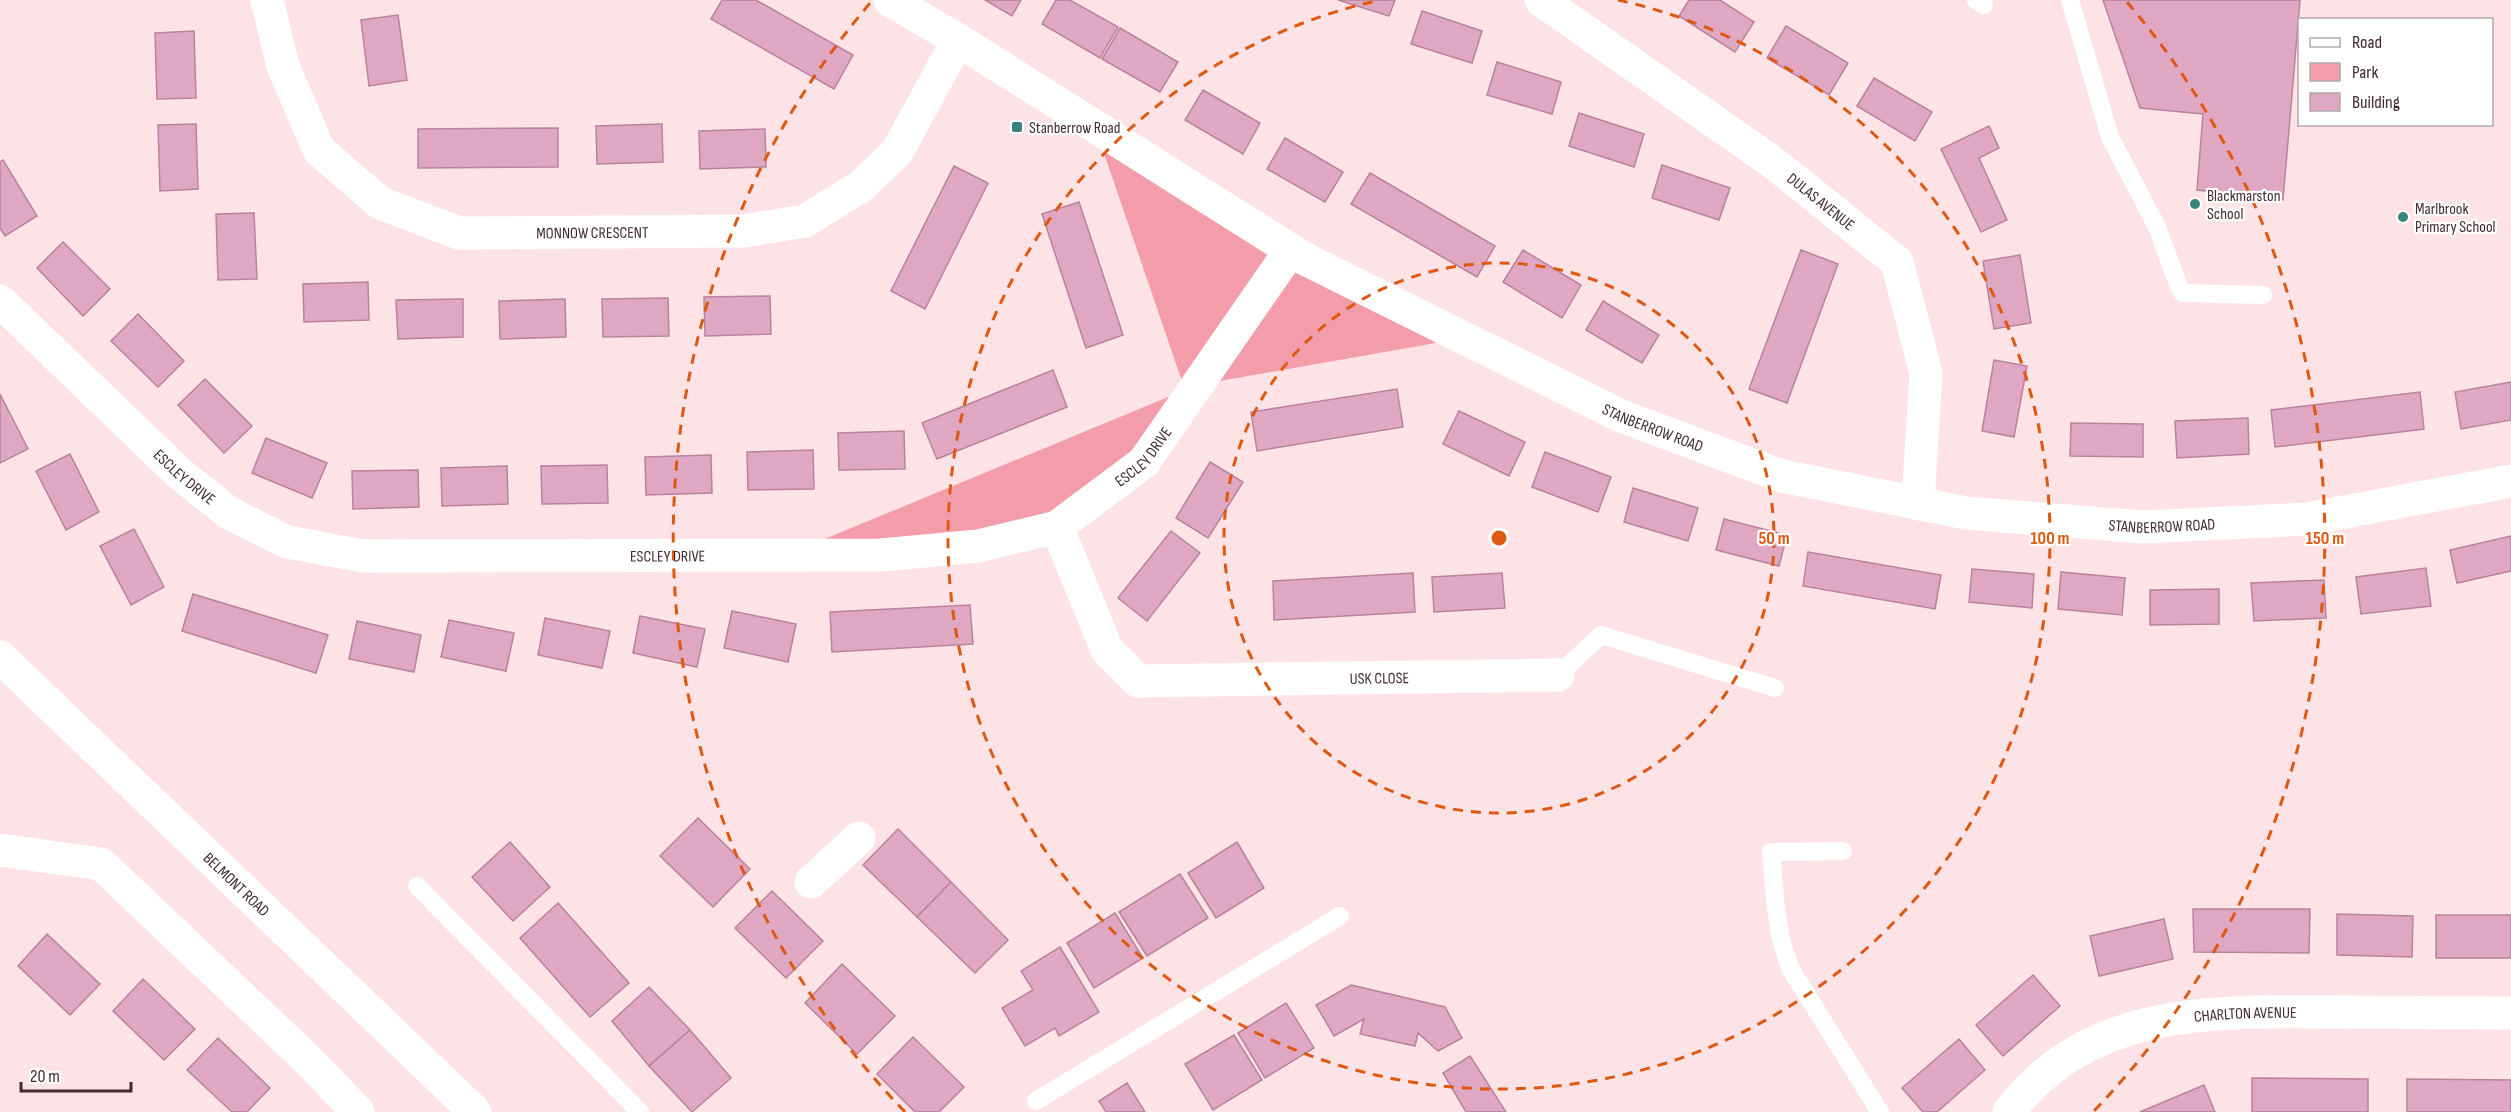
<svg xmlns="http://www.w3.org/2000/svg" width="2511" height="1112" viewBox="0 0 2511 1112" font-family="'Sofia Sans Condensed',sans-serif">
  <rect width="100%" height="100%" fill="#fde3e6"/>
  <!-- green -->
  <path fill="#f39daa" d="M 1095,127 L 1464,338 L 1197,385 L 1057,527 L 786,555 L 1185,390 Z"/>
  <!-- building -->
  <g fill="#dfa7c1" stroke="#b9839c" stroke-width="1.5">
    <path d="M 722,0 L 756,0 L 853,55 L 834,89 L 711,19 Z"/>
    <path d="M 985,0 L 1021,0 L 1012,16 Z"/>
    <path d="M 1056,0 L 1070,0 L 1118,27 L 1100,58 L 1042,24 Z"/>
    <path d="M 1338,0 L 1395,0 L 1389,16 Z"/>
    <path d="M 1689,0 L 1720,0 L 1754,22 L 1735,52 L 1679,16 Z"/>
    <path d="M 2103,0 L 2300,0 L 2283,200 L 2197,190 L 2203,114 L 2140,108 Z"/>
    <path d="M 1422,11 L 1482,31 L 1472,63 L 1411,44 Z"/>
    <path d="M 398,15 L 407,80 L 369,86 L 361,20 Z"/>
    <path d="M 1786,26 L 1848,63 L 1829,95 L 1767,58 Z"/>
    <path d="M 1120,28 L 1178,62 L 1160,92 L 1102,59 Z"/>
    <path d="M 194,31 L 196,98 L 157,99 L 155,33 Z"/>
    <path d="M 1497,62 L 1561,82 L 1552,114 L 1487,95 Z"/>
    <path d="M 1874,78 L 1932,112 L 1915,141 L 1857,106 Z"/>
    <path d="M 1203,90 L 1260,123 L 1243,154 L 1185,120 Z"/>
    <path d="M 1579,113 L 1644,134 L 1634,167 L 1569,146 Z"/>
    <path d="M 196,124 L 198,189 L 160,191 L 158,125 Z"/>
    <path d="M 662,124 L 663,162 L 597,164 L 596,126 Z"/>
    <path d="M 1989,126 L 1999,148 L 1979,158 L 2007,220 L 1981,232 L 1941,149 Z"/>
    <path d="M 558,128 L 558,167 L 418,168 L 418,129 Z"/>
    <path d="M 765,129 L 766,167 L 700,169 L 699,131 Z"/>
    <path d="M 1285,138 L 1343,172 L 1325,202 L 1267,169 Z"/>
    <path d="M 3,160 L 37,216 L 5,236 L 0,228 L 0,162 Z"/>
    <path d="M 1662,165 L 1730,188 L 1719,220 L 1652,198 Z"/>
    <path d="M 954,166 L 988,183 L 925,309 L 891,291 Z"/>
    <path d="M 1370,173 L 1495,246 L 1477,277 L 1351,204 Z"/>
    <path d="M 1079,202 L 1123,335 L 1086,348 L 1042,214 Z"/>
    <path d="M 254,213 L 257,279 L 218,280 L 216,214 Z"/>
    <path d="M 63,242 L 110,289 L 83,316 L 37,268 Z"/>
    <path d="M 1523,250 L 1581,285 L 1562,318 L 1503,282 Z"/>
    <path d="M 1801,250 L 1838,264 L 1787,403 L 1749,389 Z"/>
    <path d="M 2020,255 L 2031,323 L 1994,329 L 1983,261 Z"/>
    <path d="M 368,282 L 369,320 L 304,322 L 303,284 Z"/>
    <path d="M 770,296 L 771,334 L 705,336 L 704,297 Z"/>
    <path d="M 668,298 L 669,336 L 603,337 L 602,299 Z"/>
    <path d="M 463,299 L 463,337 L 398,339 L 396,300 Z"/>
    <path d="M 565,299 L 566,337 L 500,339 L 499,301 Z"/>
    <path d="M 1603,301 L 1659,335 L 1642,363 L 1586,330 Z"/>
    <path d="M 138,314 L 184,361 L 158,387 L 111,341 Z"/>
    <path d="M 1994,360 L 2027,366 L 2014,437 L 1982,431 Z"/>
    <path d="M 1053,370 L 1067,407 L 937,459 L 922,423 Z"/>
    <path d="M 205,379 L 252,426 L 224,453 L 178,405 Z"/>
    <path d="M 2511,382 L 2511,420 L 2461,429 L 2455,392 Z"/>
    <path d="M 1397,389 L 1403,427 L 1257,451 L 1251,412 Z"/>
    <path d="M 2420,392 L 2424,429 L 2275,447 L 2271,410 Z"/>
    <path d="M 0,394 L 28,449 L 0,463 Z"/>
    <path d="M 1459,411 L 1525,442 L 1509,476 L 1443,444 Z"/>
    <path d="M 2248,418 L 2249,454 L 2177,458 L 2175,421 Z"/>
    <path d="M 2071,423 L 2143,424 L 2143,457 L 2070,456 Z"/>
    <path d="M 904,431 L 905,469 L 839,470 L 838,433 Z"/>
    <path d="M 266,438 L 327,463 L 312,498 L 252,473 Z"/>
    <path d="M 813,450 L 814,489 L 748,490 L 747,452 Z"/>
    <path d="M 1545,452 L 1611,477 L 1598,512 L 1532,487 Z"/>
    <path d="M 70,454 L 99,512 L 66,530 L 36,471 Z"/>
    <path d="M 711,455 L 712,493 L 646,495 L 645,457 Z"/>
    <path d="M 1210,462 L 1243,482 L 1208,538 L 1176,518 Z"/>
    <path d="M 607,465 L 608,503 L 542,504 L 541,466 Z"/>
    <path d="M 507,466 L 508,504 L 442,506 L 441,468 Z"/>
    <path d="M 418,470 L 419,507 L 353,509 L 352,471 Z"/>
    <path d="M 1633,488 L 1698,508 L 1688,541 L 1624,522 Z"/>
    <path d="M 1724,519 L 1787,535 L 1779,566 L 1716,550 Z"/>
    <path d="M 134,529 L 164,587 L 131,605 L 100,546 Z"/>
    <path d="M 1171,531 L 1200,553 L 1147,621 L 1118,598 Z"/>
    <path d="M 2511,536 L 2511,571 L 2457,583 L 2450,550 Z"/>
    <path d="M 1808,552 L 1941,575 L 1935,609 L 1803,586 Z"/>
    <path d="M 2426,568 L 2431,606 L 2361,614 L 2356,577 Z"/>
    <path d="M 1972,569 L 2034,574 L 2032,608 L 1969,602 Z"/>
    <path d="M 2061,572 L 2125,578 L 2122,615 L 2058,609 Z"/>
    <path d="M 1413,573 L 1415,612 L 1274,620 L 1273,581 Z"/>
    <path d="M 1502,573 L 1505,608 L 1434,612 L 1432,577 Z"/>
    <path d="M 2324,580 L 2326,618 L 2254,621 L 2251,583 Z"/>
    <path d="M 2219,589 L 2219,624 L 2150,625 L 2150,590 Z"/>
    <path d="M 193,594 L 328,635 L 316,673 L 182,631 Z"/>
    <path d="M 970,605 L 973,644 L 832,652 L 830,612 Z"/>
    <path d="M 732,611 L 796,624 L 788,662 L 724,648 Z"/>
    <path d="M 640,616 L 705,629 L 697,667 L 633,653 Z"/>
    <path d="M 545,618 L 610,631 L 602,668 L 538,655 Z"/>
    <path d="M 449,620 L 514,633 L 506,671 L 441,657 Z"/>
    <path d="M 357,621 L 421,635 L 414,672 L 349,659 Z"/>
    <path d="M 698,818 L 750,869 L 713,907 L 660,856 Z"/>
    <path d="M 898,829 L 951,882 L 917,917 L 863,865 Z"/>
    <path d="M 510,842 L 550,887 L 513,921 L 472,877 Z"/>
    <path d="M 1237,842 L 1264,888 L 1216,918 L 1188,873 Z"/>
    <path d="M 1180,874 L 1208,918 L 1147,956 L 1119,912 Z"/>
    <path d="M 951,882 L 1008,940 L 975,973 L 917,917 Z"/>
    <path d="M 772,891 L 823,941 L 786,978 L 735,928 Z"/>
    <path d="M 558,903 L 629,983 L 590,1017 L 520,938 Z"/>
    <path d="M 2193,909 L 2310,909 L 2309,953 L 2194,952 Z"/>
    <path d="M 1115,913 L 1143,958 L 1094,988 L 1067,943 Z"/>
    <path d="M 2337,914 L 2413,916 L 2412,957 L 2337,955 Z"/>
    <rect x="2436" y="915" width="75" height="43"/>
    <path d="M 2164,919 L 2173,959 L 2099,976 L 2090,936 Z"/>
    <path d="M 47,934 L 100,984 L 70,1015 L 18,966 Z"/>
    <path d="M 1060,947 L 1099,1012 L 1059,1036 L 1055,1028 L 1025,1046 L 1002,1008 L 1033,990 L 1021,971 Z"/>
    <path d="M 842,964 L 895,1016 L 857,1054 L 805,1003 Z"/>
    <path d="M 2033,975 L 2060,1006 L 2003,1056 L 1976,1025 Z"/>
    <path d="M 143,979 L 195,1029 L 164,1060 L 113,1011 Z"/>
    <path d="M 1351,985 L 1445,1007 L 1462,1038 L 1438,1051 L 1418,1033 L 1415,1046 L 1360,1034 L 1364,1019 L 1334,1036 L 1316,1005 Z"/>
    <path d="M 649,987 L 690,1030 L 649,1066 L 612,1021 Z"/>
    <path d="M 1286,1003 L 1314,1048 L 1265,1078 L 1238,1033 Z"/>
    <path d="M 690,1030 L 731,1078 L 692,1112 L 649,1066 Z"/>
    <path d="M 1234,1035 L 1262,1080 L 1213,1110 L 1185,1064 Z"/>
    <path d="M 913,1037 L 964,1087 L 939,1112 L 915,1112 L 877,1074 Z"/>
    <path d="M 218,1038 L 270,1088 L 247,1112 L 232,1112 L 187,1070 Z"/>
    <path d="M 1959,1039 L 1985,1070 L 1937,1112 L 1923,1112 L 1902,1088 Z"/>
    <path d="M 1470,1056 L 1506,1112 L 1466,1112 L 1443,1073 Z"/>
    <path d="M 2252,1078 L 2368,1079 L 2368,1112 L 2252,1112 Z"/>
    <path d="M 2407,1079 L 2511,1080 L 2511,1112 L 2407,1112 Z"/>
    <path d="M 1127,1083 L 1145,1112 L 1106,1112 L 1099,1101 Z"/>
    <path d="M 2204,1085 L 2215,1112 L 2140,1112 Z"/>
  </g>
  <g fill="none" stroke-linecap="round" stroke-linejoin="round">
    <!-- lane -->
    <g stroke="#fff" stroke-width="18">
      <path d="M 1976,0 L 1984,5"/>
      <path d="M 2070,0 L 2110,137 L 2157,227 L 2179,287 L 2183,293 L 2263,295"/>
      <path d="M 1558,675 L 1601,635 L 1775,688"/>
      <path d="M 1843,851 L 1771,852 L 1776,909 L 1781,940 L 1790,968 L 1880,1112"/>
      <path d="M 417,886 L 640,1112"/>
      <path d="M 1036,1101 L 1340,916"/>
    </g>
    <!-- street -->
    <g stroke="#fff" stroke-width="33">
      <path id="s1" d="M 267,0 L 283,66 L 319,150 L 380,203 L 459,233 L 744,231 L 805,221 L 860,187 L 897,152 L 958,40"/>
      <path id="s2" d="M 890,0 L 958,40 L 1305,259 L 1621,416 L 1782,476 L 1966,513 L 2143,527 L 2307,519 L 2511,481"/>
      <path id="s3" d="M 1541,0 L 1775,164 L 1897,262 L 1926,373 L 1918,504"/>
      <path id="s4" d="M 0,301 L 180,474 L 229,513 L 287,542 L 363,556 L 881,555 L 978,546 L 1057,527 L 1144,462 L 1290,251"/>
      <path id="s5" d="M 1057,527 L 1107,650 L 1138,681 L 1558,675"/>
      <path d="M 0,850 L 101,864 L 309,1061 L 358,1112"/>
      <path d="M 811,882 L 859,838"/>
      <path id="s6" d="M 2009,1112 C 2087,1007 2215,1011 2333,1012 C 2393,1012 2452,1013 2511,1013"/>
    </g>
    <!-- highway -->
    <path stroke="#fff" stroke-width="33" id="s7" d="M 0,657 L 475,1112"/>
  </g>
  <!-- distance rings -->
  <g fill="none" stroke="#e0570e" stroke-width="3" stroke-dasharray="10 8">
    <circle cx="1499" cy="538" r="275"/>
    <path d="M1618 0A551 551 0 1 1 1380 0"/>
    <path d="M905 1112A826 826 0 0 1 871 2M2127 2A826 826 0 0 1 2093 1112"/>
  </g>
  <!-- markers -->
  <g fill="#3b837e" stroke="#fff" stroke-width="2">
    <rect x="1011" y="121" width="12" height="12" rx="3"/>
    <circle cx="2195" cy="204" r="6"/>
    <circle cx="2403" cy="217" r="6"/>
  </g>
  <g text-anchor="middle" stroke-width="4.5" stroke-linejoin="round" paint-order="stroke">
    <!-- poi labels -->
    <g font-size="16" fill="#41292c" stroke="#fff" text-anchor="start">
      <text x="1029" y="133">Stanberrow Road</text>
      <text x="2207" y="201">Blackmarston<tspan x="2207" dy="18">School</tspan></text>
      <text x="2415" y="214">Marlbrook<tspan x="2415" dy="18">Primary School</tspan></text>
    </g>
    <!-- street labels -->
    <g font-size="16" fill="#41292c" stroke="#fff">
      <text dy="6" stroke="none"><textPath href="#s3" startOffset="345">DULAS AVENUE</textPath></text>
      <text dy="6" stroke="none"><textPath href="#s1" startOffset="458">MONNOW CRESCENT</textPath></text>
      <text dy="6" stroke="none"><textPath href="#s2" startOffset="876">STANBERROW ROAD</textPath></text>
      <text dy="6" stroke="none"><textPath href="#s4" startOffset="1263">ESCLEY DRIVE</textPath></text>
      <text dy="6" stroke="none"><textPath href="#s4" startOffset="255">ESCLEY DRIVE</textPath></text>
      <text dy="6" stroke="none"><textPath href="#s2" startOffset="1398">STANBERROW ROAD</textPath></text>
      <text dy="6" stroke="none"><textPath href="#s4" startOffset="759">ESCLEY DRIVE</textPath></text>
      <text dy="6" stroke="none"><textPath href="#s5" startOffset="418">USK CLOSE</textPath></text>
      <text dy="6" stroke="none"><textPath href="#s7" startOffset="328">BELMONT ROAD</textPath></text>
      <text dy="6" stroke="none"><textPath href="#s6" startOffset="266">CHARLTON AVENUE</textPath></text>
    </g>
  </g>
  <circle cx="1499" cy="538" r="9" fill="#e0570e" stroke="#fff" stroke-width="3"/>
  <g font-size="18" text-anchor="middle" font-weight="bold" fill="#e0570e" stroke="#fff" stroke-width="4.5" stroke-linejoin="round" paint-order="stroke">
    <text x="1774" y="544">50 m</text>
    <text x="2050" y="544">100 m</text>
    <text x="2325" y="544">150 m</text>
  </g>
  <!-- legend -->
  <rect x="2298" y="18" width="195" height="108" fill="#ffffff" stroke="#b3a9ab" stroke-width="1.5"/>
  <rect x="2310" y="38" width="30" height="9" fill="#ffffff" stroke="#b3a9ab" stroke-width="1.5"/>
  <text x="2352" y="48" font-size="18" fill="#41292c">Road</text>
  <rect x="2310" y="63" width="30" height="18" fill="#f39daa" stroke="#b3a9ab" stroke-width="1.5"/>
  <text x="2352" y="78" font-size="18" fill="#41292c">Park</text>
  <rect x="2310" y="93" width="30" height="18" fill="#dfa7c1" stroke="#b3a9ab" stroke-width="1.5"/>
  <text x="2352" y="108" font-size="18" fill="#41292c">Building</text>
  <!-- scale -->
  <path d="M21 1082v9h110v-9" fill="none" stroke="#41292c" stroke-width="3"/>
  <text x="30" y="1082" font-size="18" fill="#41292c" stroke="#ffffff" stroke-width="4.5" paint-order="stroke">20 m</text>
</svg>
